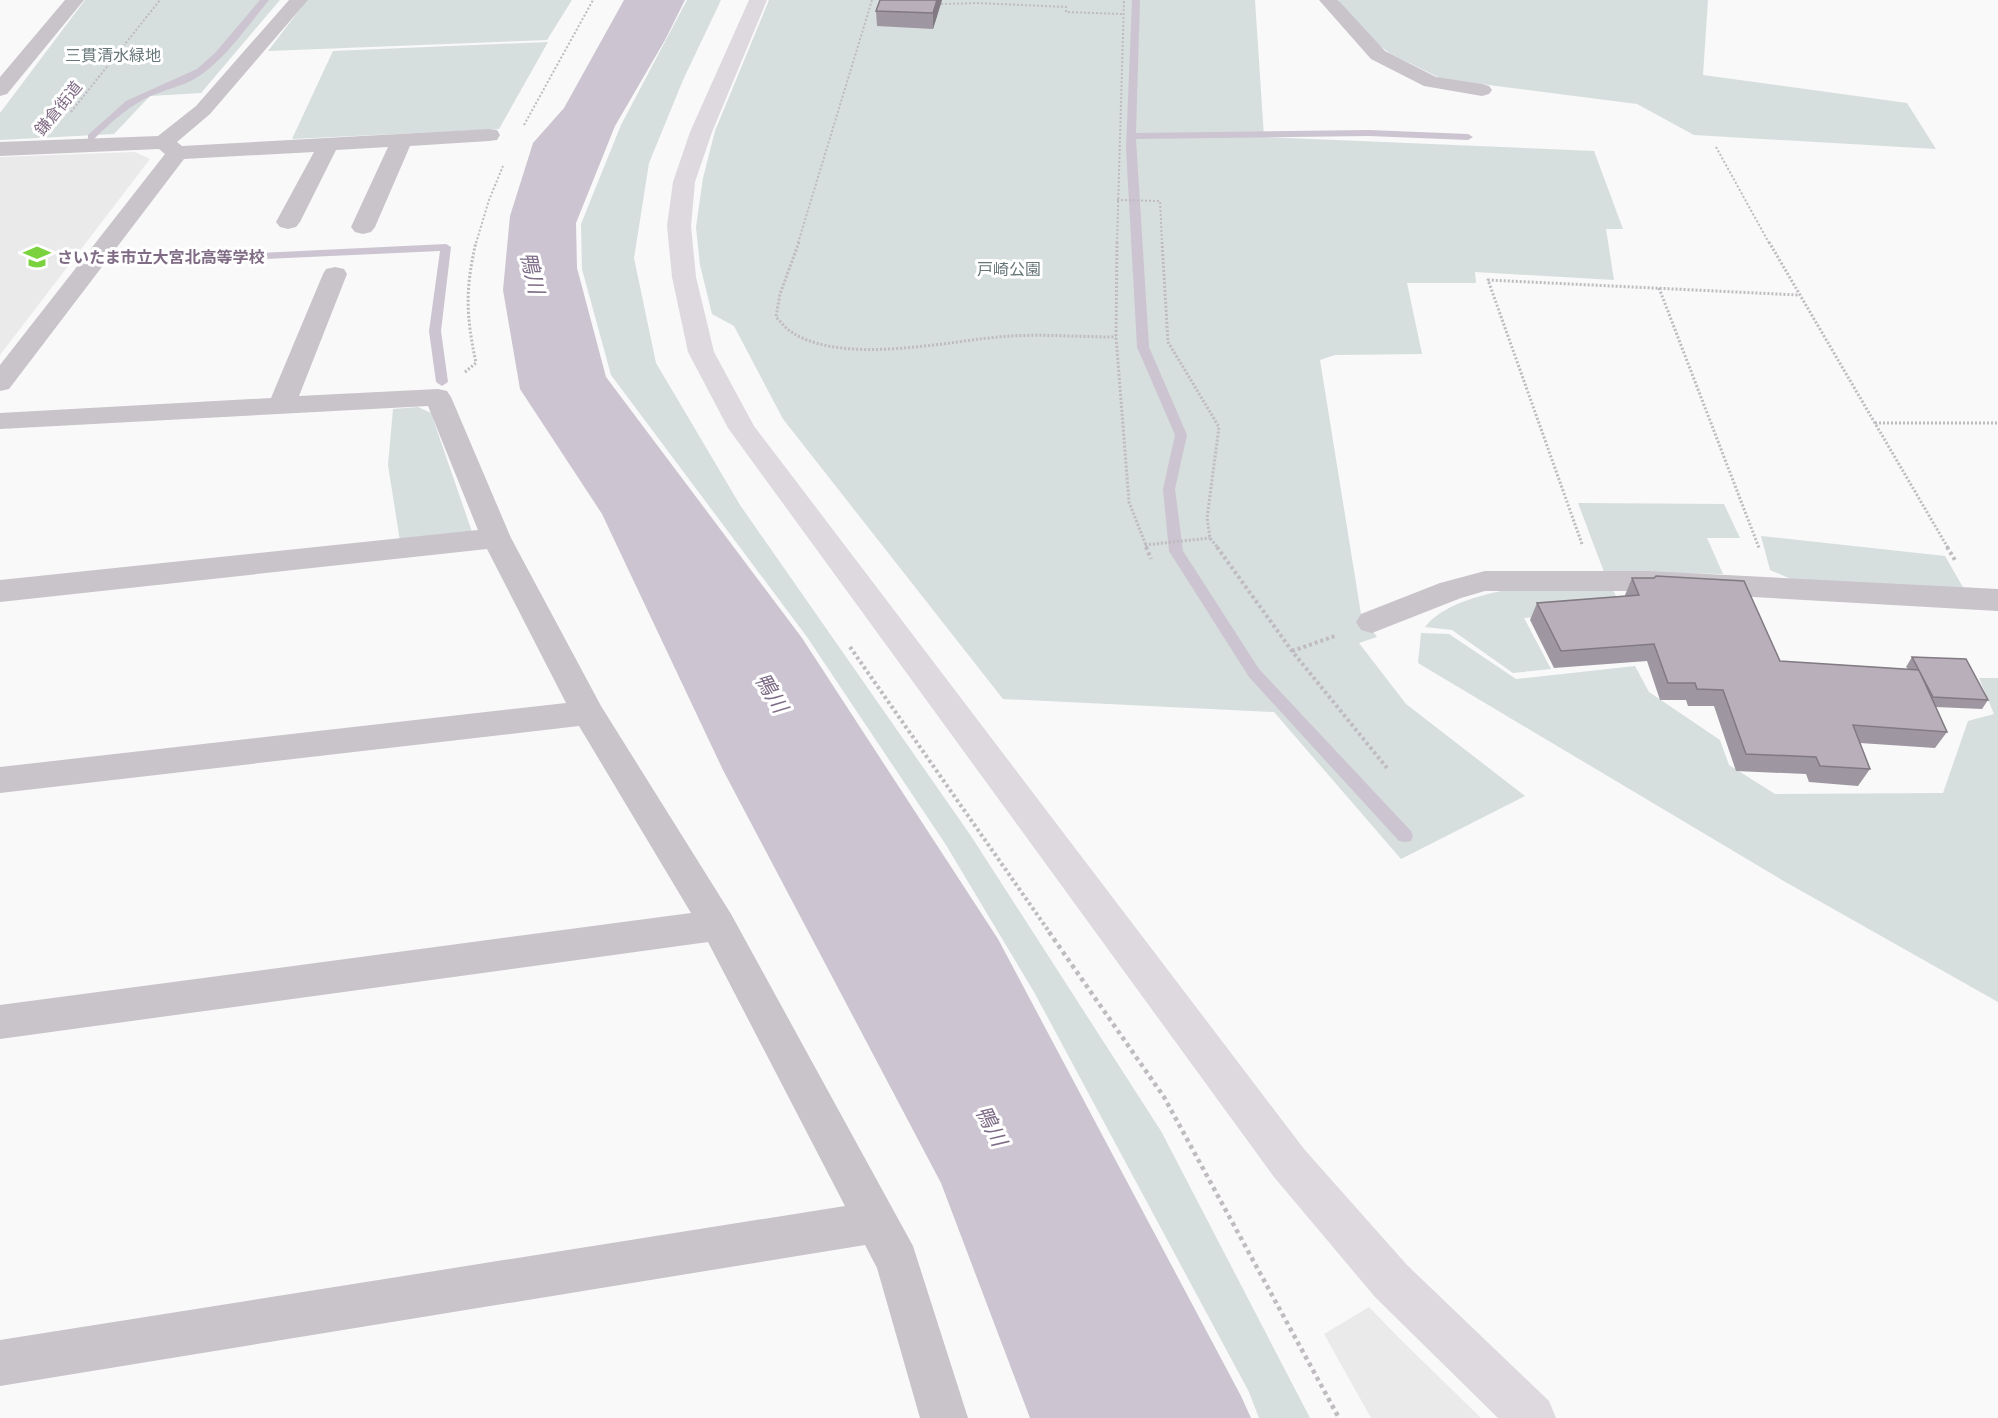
<svg xmlns="http://www.w3.org/2000/svg" width="1998" height="1418" viewBox="0 0 1998 1418" font-family="'Public Sans','Noto Sans JP',sans-serif">
  <rect width="100%" height="100%" fill="#f8f9f8"/>
  <!-- built -->
  <g fill="#eaeaeb">
    <path d="M 135,152 L 150,159 L 0,355 L 0,157 Z"/>
    <path d="M 1369,1307 L 1400,1339 L 1481,1418 L 1371,1418 L 1324,1334 Z"/>
  </g>
  <!-- green -->
  <g fill="#d7dede">
    <path d="M 85,0 L 280,0 L 201,93 L 150,96 L 114,134 L 0,140 L 0,113 Z"/>
    <path d="M 307,0 L 572,0 L 547,40 L 268,51 Z"/>
    <path d="M 687,0 L 721,0 L 683,80 L 649,163 L 634,258 L 656,363 L 740,505 L 971,836 L 1161,1131 L 1310,1418 L 1259,1418 L 1249,1392 L 1034,992 L 946,845 L 807,637 L 611,375 L 582,269 L 581,224 L 621,125 Z"/>
    <path d="M 769,0 L 1255,0 L 1264,137 L 1594,151 L 1623,229 L 1606,229 L 1614,280 L 1475,272 L 1476,283 L 1407,283 L 1422,354 L 1335,355 L 1320,360 L 1361,614 L 1377,637 L 1359,643 L 1406,704 L 1525,796 L 1401,859 L 1274,712 L 1003,699 L 783,419 L 734,326 L 712,314 L 700,265 L 696,227 L 703,178 L 715,131 Z"/>
    <path d="M 1339,0 L 1708,0 L 1703,75 L 1907,103 L 1936,149 L 1694,135 L 1637,104 L 1442,79 L 1391,54 L 1372,40 L 1339,3 Z"/>
    <path d="M 548,42 L 499,129 L 292,139 L 333,51 Z"/>
    <path d="M 418,407 L 431,413 L 472,532 L 400,541 L 388,465 L 393,409 Z"/>
    <path d="M 1578,503 L 1724,504 L 1740,538 L 1707,538 L 1723,574 L 1604,572 Z"/>
    <path d="M 1761,536 L 1945,556 L 1964,589 L 1796,581 L 1770,570 Z"/>
    <path d="M 1505,590 L 1613,590 L 1623,611 L 1524,618 L 1551,669 L 1513,673 L 1452,630 L 1425,627 C 1442,605 1478,596 1505,590 Z"/>
    <path d="M 1421,633 L 1449,634 L 1516,679 L 1635,666 L 1649,692 L 1720,740 L 1729,765 L 1775,794 L 1943,793 L 1968,721 L 1994,714 L 1979,678 L 1998,678 L 1998,1002 L 1782,880 L 1418,663 Z"/>
  </g>
  <!-- water -->
  <path fill="#ccc4d0" d="M 624,0 L 685,0 L 665,40 L 615,126 L 576,223 L 577,268 L 606,377 L 802,638 L 998,939 L 1241,1396 L 1251,1418 L 1030,1418 L 941,1183 L 723,770 L 602,514 L 520,389 L 503,290 L 510,216 L 533,143 L 564,108 Z"/>
  <g fill="none" stroke-linecap="round" stroke-linejoin="round">
    <!-- stream -->
    <g fill="#ccc4d0" fill-rule="evenodd">
      <path d="M 260,0 L 269,0 C 249,24 224,61 196,78 C 183,86 167,89 153,95 C 130,105 112,121 94,139 L 88,139 L 88,135 L 126,101 L 197,69 L 215,53 Z"/>
      <path d="M 1132,0 L 1140,0 L 1136,133 L 1369,130 L 1468,134 L 1473,137 L 1468,140 L 1369,136 L 1136,139 L 1149,347 L 1187,435 L 1175,489 L 1183,551 L 1259,669 L 1411,831 L 1413,836 L 1411,841 L 1405,842 L 1399,841 L 1249,677 L 1169,551 L 1163,489 L 1175,435 L 1137,347 L 1126,148 Z"/>
      <path d="M 446,244 L 451,247 L 441,331 L 448,382 L 442,386 L 436,382 L 429,331 L 440,251 L 156,264 L 151,261 L 156,258 Z"/>
    </g>
    <!-- path-far3 -->
    <g stroke="#bfbbc0" stroke-width="2" stroke-dasharray="2 2" stroke-linecap="butt">
      <path d="M 941,4 L 977,3 L 1066,7 L 1066,12 L 1123,14"/>
      <path d="M 71,112 L 160,0"/>
      <path d="M 524,125 L 593,0"/>
      <path d="M 1716,147 L 1769,243"/>
      <path d="M 1117,200 L 1160,201 L 1162,243"/>
      <path d="M 476,243 L 489,200 L 503,166"/>
      <path d="M 798,243 L 872,0"/>
      <path d="M 1117,243 L 1124,0"/>
    </g>
    <!-- path-far2 -->
    <g stroke="#bfbbc0" stroke-width="3" stroke-dasharray="2 2" stroke-linecap="butt">
      <path d="M 799,242 L 780,294 L 776,317 C 781,322 786,329 793,333 C 846,366 950,340 1010,336 C 1045,334 1081,337 1116,337"/>
      <path d="M 1117,242 L 1116,337 L 1129,502 L 1147,548"/>
      <path d="M 1162,242 L 1168,342 L 1219,427 L 1207,518 L 1210,538 L 1218,548"/>
      <path d="M 1769,242 L 1948,548"/>
      <path d="M 1659,288 L 1759,548"/>
      <path d="M 465,372 L 476,363 C 466,315 465,290 476,242"/>
      <path d="M 1875,423 L 1998,423"/>
      <path d="M 1582,544 L 1488,280 L 1798,295"/>
      <path d="M 1145,545 L 1210,538"/>
    </g>
    <!-- path-far1 -->
    <g stroke="#bfbbc0" stroke-width="4" stroke-dasharray="3 3" stroke-linecap="butt">
      <path d="M 1146,547 L 1151,559"/>
      <path d="M 1217,547 L 1292,651 L 1387,768"/>
      <path d="M 1947,547 L 1955,560"/>
      <path d="M 850,647 L 1050,933"/>
      <path d="M 1292,651 L 1335,636"/>
    </g>
    <!-- path -->
    <path stroke="#bfbbc0" stroke-width="4.5" stroke-dasharray="4 4" stroke-linecap="butt" d="M 1049,932 L 1164,1097 L 1339,1418"/>
    <!-- street -->
    <g fill="#c9c3ca" fill-rule="evenodd">
      <path d="M 65,0 L 84,0 L 7,94 L 0,96 L 0,77 Z"/>
      <path d="M 289,0 L 308,0 L 210,114 L 177,142 L 182,146 L 489,129 L 497,130 L 500,135 L 497,140 L 489,141 L 410,146 L 375,227 L 371,232 L 363,234 L 355,232 L 351,227 L 388,147 L 336,150 L 300,222 L 296,227 L 288,229 L 280,227 L 276,222 L 314,152 L 184,159 L 9,389 L 0,391 L 0,365 L 165,154 L 159,149 L 0,156 L 0,142 L 158,136 L 196,106 Z"/>
      <path d="M 1319,0 L 1338,0 L 1385,51 L 1436,77 L 1482,84 L 1489,86 L 1492,90 L 1489,94 L 1482,96 L 1424,86 L 1371,59 Z"/>
      <path d="M 335,267 L 344,269 L 347,274 L 299,396 L 438,389 L 447,391 L 451,397 L 511,538 L 601,706 L 731,914 L 913,1246 L 968,1418 L 920,1418 L 877,1268 L 865,1245 L 0,1386 L 0,1340 L 845,1206 L 708,942 L 0,1039 L 0,1005 L 691,913 L 579,726 L 0,793 L 0,767 L 566,703 L 487,549 L 0,602 L 0,580 L 478,530 L 428,406 L 0,429 L 0,413 L 271,398 L 323,274 L 326,269 Z"/>
      <path d="M 1485,571 L 1648,571 L 1998,589 L 1998,611 L 1648,591 L 1485,591 L 1461,598 L 1372,633 L 1361,630 L 1356,622 L 1361,614 L 1440,583 Z"/>
    </g>
    <!-- secondary -->
    <path fill="#ded9df" fill-rule="evenodd" d="M 749,0 L 767,0 L 712,132 L 695,182 L 691,226 L 696,277 L 714,352 L 754,426 L 1304,1149 L 1407,1265 L 1549,1401 L 1556,1418 L 1498,1418 L 1375,1297 L 1274,1177 L 728,428 L 688,352 L 672,277 L 667,226 L 673,182 L 690,132 Z"/>
  </g>
  <!-- wall -->
  <g fill="#9e96a0">
    <path d="M 880,0 L 942,0 L 933,29 L 877,26 L 876,11 Z"/>
    <path d="M 1632,578 L 1780,661 L 1908,669 L 1906,667 L 1912,657 L 1988,700 L 1982,709 L 1936,707 L 1947,732 L 1935,748 L 1860,743 L 1870,769 L 1858,786 L 1809,782 L 1806,774 L 1736,771 L 1714,706 L 1688,706 L 1686,700 L 1660,700 L 1647,661 L 1554,668 L 1530,620 L 1537,603 L 1626,596 L 1625,595 Z"/>
  </g>
  <!-- shaded-wall -->
  <path fill="#817a82" d="M 937,0 L 942,0 L 933,29 L 933,13 Z"/>
  <!-- building -->
  <g fill="#b8afba" stroke="#817a82" stroke-width="1.5">
    <path d="M 880,0 L 937,0 L 933,13 L 876,11 Z"/>
    <path d="M 1656,576 L 1744,581 L 1780,661 L 1919,670 L 1947,732 L 1853,725 L 1870,769 L 1820,766 L 1816,757 L 1746,754 L 1723,690 L 1697,689 L 1695,683 L 1668,683 L 1654,644 L 1561,651 L 1537,603 L 1639,595 L 1632,578 L 1654,578 Z"/>
    <path d="M 1912,657 L 1966,659 L 1988,700 L 1933,697 Z"/>
  </g>
  <!-- icons -->
  <defs>
    <symbol id="school-bare" viewBox="-9 -9 18 18"><path d="M0-5L7-2L0 1L-7-2ZM-4 1L0 2.5L4 1V4Q0 6-4 4Z" fill="#7ad33e" stroke="#fff" stroke-width="2.5" paint-order="stroke"/></symbol>
  </defs>
  <g fill-rule="evenodd">
    <use href="#school-bare" x="18" y="238" width="38" height="38"/>
  </g>
  <g text-anchor="middle" stroke-width="6" stroke-linejoin="round" paint-order="stroke">
    <!-- far-park labels -->
    <g font-size="16" fill="#667578" stroke="#fff">
      <text x="113" y="61">三貫清水緑地</text>
      <text x="1009" y="275">戸崎公園</text>
    </g>
    <!-- far-street labels -->
    <g font-size="16" fill="#806c85" stroke="#fff">
      <text transform="translate(58 108) rotate(-51)" y="6">鎌倉街道</text>
    </g>
    <!-- far-poi labels -->
    <g font-size="16" font-weight="bold" fill="#806c85" stroke="#fff" text-anchor="start">
      <text x="57" y="263">さいたま市立大宮北高等学校</text>
    </g>
    <!-- water labels -->
    <g font-size="21" font-style="italic" fill="#7e6d87" stroke="#fff">
      <text transform="translate(532 273) rotate(77)" y="7">鴨川</text>
      <text transform="translate(771 693) rotate(59)" y="7">鴨川</text>
      <text transform="translate(991 1126) rotate(63)" y="7">鴨川</text>
    </g>
  </g>
</svg>
